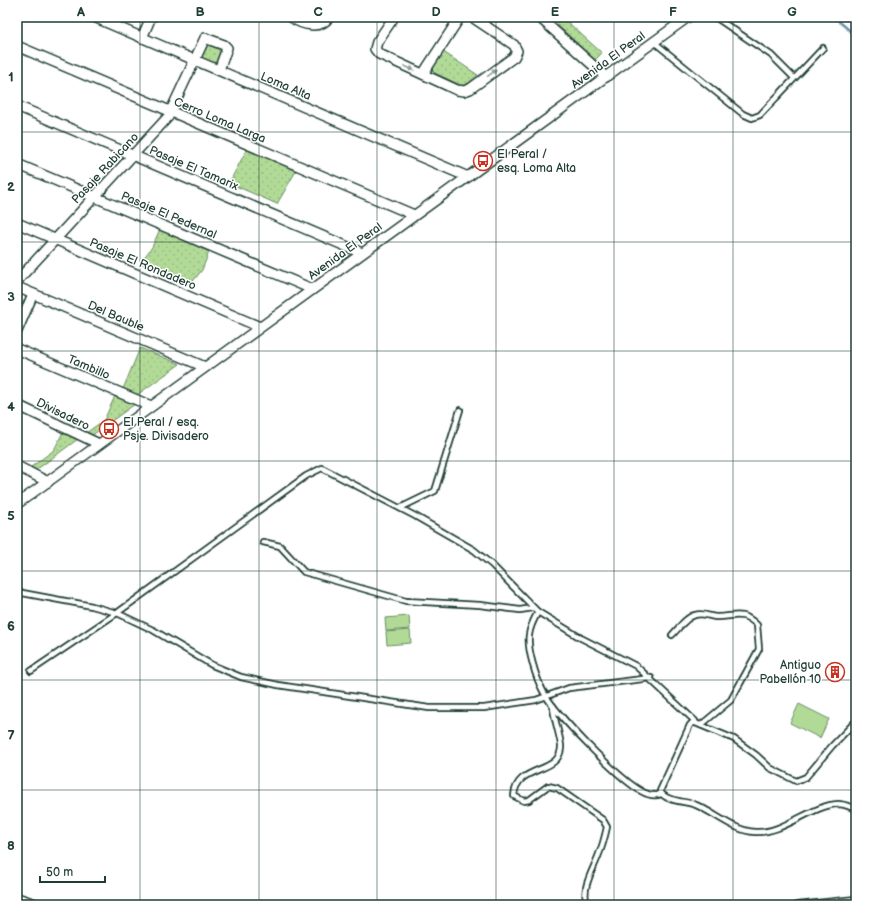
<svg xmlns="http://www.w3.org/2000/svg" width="873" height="922" viewBox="0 0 873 922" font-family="'Balsamiq Sans',sans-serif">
  <defs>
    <pattern id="grass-dots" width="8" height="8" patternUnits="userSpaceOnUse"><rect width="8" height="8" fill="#b2da97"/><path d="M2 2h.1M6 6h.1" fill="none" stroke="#99bc83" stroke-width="1.8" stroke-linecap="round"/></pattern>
  </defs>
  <rect width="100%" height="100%" fill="#fff"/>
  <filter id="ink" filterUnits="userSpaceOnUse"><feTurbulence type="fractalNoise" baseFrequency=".025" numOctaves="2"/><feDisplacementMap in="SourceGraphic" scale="8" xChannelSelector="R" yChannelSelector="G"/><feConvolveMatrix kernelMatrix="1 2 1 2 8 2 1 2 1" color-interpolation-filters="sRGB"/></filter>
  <g filter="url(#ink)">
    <!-- grass -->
    <g fill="url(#grass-dots)" stroke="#688c66">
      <path d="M 549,17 L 562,17 L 602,53 L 595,60 Z"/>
      <path d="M 206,41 L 226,49 L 219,66 L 199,57 Z"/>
      <path d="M 442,51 L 478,75 L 467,84 L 462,86 L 435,73 L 432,70 Z"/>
      <path d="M 247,149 L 296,171 L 277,204 L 229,183 Z"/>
      <path d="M 160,229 L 209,252 L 202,270 L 190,285 L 140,263 L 152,247 Z"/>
      <path d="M 140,348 L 180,364 L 137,395 L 123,389 Z"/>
      <path d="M 115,396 L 135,404 L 91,436 L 86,433 L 104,420 Z"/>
      <path d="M 63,432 L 78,439 L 36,470 L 31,467 L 54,450 Z"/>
    </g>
    <!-- garden -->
    <g fill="#b2da97" stroke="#688c66">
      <path d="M 409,616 L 410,629 L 386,631 L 385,618 Z"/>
      <path d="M 410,630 L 411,643 L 387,645 L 386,632 Z"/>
      <path d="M 799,704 L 829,719 L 820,738 L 790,723 Z"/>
    </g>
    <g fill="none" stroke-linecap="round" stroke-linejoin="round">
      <!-- stream -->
      <path stroke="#6c93aa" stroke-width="2.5" d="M 834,17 L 856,36"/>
      <defs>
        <g id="lane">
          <path d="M 715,17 L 771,55 L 794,78"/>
          <path d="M 654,42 L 743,114 L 752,118 L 760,115 L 823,48"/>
          <path d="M 400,508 L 435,491 L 460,410"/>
          <path d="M 263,542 L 280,546 L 304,572 L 406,601 L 480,605 L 520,610 L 533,608"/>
          <path d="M 17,592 L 92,606 L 117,613 L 153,630 L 212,665 L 241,677 L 278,685 L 429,708 L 484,708 L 536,700 L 569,688 L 651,678"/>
          <path d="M 538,612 C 534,619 530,627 529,635 C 527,649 536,678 543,691 C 555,714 618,778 641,791 C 648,795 654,797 661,794"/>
          <path d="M 672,635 C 679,628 686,617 695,615 C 703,612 710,617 717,617 C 735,617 742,610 757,625 L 759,649 L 731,700 L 701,725"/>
          <path d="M 31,671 L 117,613 L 306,476 L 322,468 L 415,516 L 474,550 L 492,565 L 538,612 L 581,638 L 636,666 L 695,721"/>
          <path d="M 553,706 C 553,717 562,741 561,748 C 559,775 516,764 514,796 L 524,801 L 529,800 L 548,786 L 557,788 L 603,820 L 607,827 C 605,836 603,845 599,854 C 593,871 581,887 587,905"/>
          <path d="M 856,721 L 832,746 L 806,777 L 796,781 L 770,768 L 756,755 L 734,739 L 693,722 L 690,725 L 660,791 C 665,802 687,801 696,805 C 715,813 734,831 755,832 C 783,834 812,805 838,804 C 845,804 850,807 856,809"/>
          <path d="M 797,905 L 856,899"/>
        </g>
        <g id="street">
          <path d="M 94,17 L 468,177"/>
          <path d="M 291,17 C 302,25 320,30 329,17"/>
          <path d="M 394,17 L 377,42 L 375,49 L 379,54 L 457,90 L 464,91 L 470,89 L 514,57 L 517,51 L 514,45 L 472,17"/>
          <path d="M 539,17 L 606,77"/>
          <path d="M 142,38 L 151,17"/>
          <path d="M 17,46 L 414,215"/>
          <path d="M 423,74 L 460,17"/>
          <path d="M 17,106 L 362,253"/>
          <path d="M 17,164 L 312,289"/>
          <path d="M 17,223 L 260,327"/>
          <path d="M 17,281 L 168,117 L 205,38 L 224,45 L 227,48 L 219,70"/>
          <path d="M 17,287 L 205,367"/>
          <path d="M 17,331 L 33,294"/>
          <path d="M 17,349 L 151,406"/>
          <path d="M 17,405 L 99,444"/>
          <path d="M 17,466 L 48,482"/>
          <path d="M 17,504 L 688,17"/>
          <path d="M 17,898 L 38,905"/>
        </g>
      </defs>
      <!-- lane casing -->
      <use href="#lane" stroke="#1f3d34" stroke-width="8"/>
      <!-- street casing -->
      <use href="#street" stroke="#1f3d34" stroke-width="12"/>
      <!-- lane -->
      <use href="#lane" stroke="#fff" stroke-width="4.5"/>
      <!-- street -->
      <use href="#street" stroke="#fff" stroke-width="9"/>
    </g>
    <!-- one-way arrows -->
    <defs><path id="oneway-solid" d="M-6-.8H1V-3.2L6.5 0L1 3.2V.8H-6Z"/></defs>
    <g fill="#8f9e9a">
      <use href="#oneway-solid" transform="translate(409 68) rotate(25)"/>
      <use href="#oneway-solid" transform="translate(492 73) rotate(-36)"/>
    </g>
  </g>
  <!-- grid -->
  <path fill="none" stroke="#1f3d34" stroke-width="1" stroke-opacity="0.55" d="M 140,17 L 140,905M 259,17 L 259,905M 377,17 L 377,905M 496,17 L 496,905M 614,17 L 614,905M 733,17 L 733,905M 17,132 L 856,132M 17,242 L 856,242M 17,351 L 856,351M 17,461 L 856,461M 17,571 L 856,571M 17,680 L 856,680M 17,790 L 856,790"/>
  <!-- icons -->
  <defs>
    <symbol id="bus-ring" viewBox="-11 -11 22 22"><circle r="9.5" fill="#fff" stroke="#c8321e" stroke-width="1.5"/><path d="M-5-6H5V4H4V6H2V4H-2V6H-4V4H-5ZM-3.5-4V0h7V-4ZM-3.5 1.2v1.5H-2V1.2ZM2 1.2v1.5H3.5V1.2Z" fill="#c8321e"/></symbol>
    <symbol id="building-ring" viewBox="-11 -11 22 22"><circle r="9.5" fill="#fff" stroke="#c8321e" stroke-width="1.5"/><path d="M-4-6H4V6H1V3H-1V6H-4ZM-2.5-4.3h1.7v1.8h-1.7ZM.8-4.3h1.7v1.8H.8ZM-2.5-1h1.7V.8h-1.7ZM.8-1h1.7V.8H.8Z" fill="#c8321e"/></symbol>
  </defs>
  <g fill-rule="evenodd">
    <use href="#bus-ring" x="472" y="150" width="22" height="22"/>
    <use href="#bus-ring" x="98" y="418" width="22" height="22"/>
    <use href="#building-ring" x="824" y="661" width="22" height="22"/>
  </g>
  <g text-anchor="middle" stroke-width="3" stroke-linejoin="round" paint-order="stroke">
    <!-- street labels -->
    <g font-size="12" fill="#1f3d34" stroke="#fff">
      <text transform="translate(608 60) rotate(-36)" y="4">Avenida El Peral</text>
      <text transform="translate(286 86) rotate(23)" y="4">Loma Alta</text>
      <text transform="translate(220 120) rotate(23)" y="4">Cerro Loma Larga</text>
      <text transform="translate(105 168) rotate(-47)" y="4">Pasaje Rabicano</text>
      <text transform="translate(194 168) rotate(23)" y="4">Pasaje El Tamarix</text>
      <text transform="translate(169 215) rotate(23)" y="4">Pasaje El Pedernal</text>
      <text transform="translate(345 251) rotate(-36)" y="4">Avenida El Peral</text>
      <text transform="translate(143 264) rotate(23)" y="4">Pasaje El Rondadero</text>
      <text transform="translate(116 316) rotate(23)" y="4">Del Bauble</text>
      <text transform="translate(89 367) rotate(23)" y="4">Tambillo</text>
      <text transform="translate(63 414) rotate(26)" y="4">Divisadero</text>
    </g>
    <!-- poi labels -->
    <g font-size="12" fill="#1f3d34" stroke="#fff" text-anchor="start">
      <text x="497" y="158">El Peral /<tspan x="497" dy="14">esq. Loma Alta</tspan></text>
      <text x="123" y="426">El Peral / esq.<tspan x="123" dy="14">Psje. Divisadero</tspan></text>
      <text x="821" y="669" text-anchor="end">Antiguo<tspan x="821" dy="14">Pabellón 10</tspan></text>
    </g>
  </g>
  <!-- margin -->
  <rect width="873" height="922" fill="none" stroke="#fff" stroke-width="44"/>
  <!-- scale -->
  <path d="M40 876v6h65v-6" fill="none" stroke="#1f3d34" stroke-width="2"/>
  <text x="46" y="876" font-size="12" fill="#1f3d34" stroke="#ffffff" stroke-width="3" paint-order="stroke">50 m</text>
  <rect x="22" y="22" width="829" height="878" fill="none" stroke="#1f3d34" stroke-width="1.5"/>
  <g font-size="13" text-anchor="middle" font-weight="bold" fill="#1f3d34">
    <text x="81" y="16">A</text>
    <text x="200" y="16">B</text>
    <text x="318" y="16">C</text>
    <text x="436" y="16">D</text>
    <text x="555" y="16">E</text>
    <text x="673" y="16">F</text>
    <text x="792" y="16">G</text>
    <text x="11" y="81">1</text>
    <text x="11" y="191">2</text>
    <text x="11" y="301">3</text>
    <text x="11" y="411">4</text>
    <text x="11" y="520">5</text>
    <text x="11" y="630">6</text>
    <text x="11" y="740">7</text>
    <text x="11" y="850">8</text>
  </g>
</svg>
